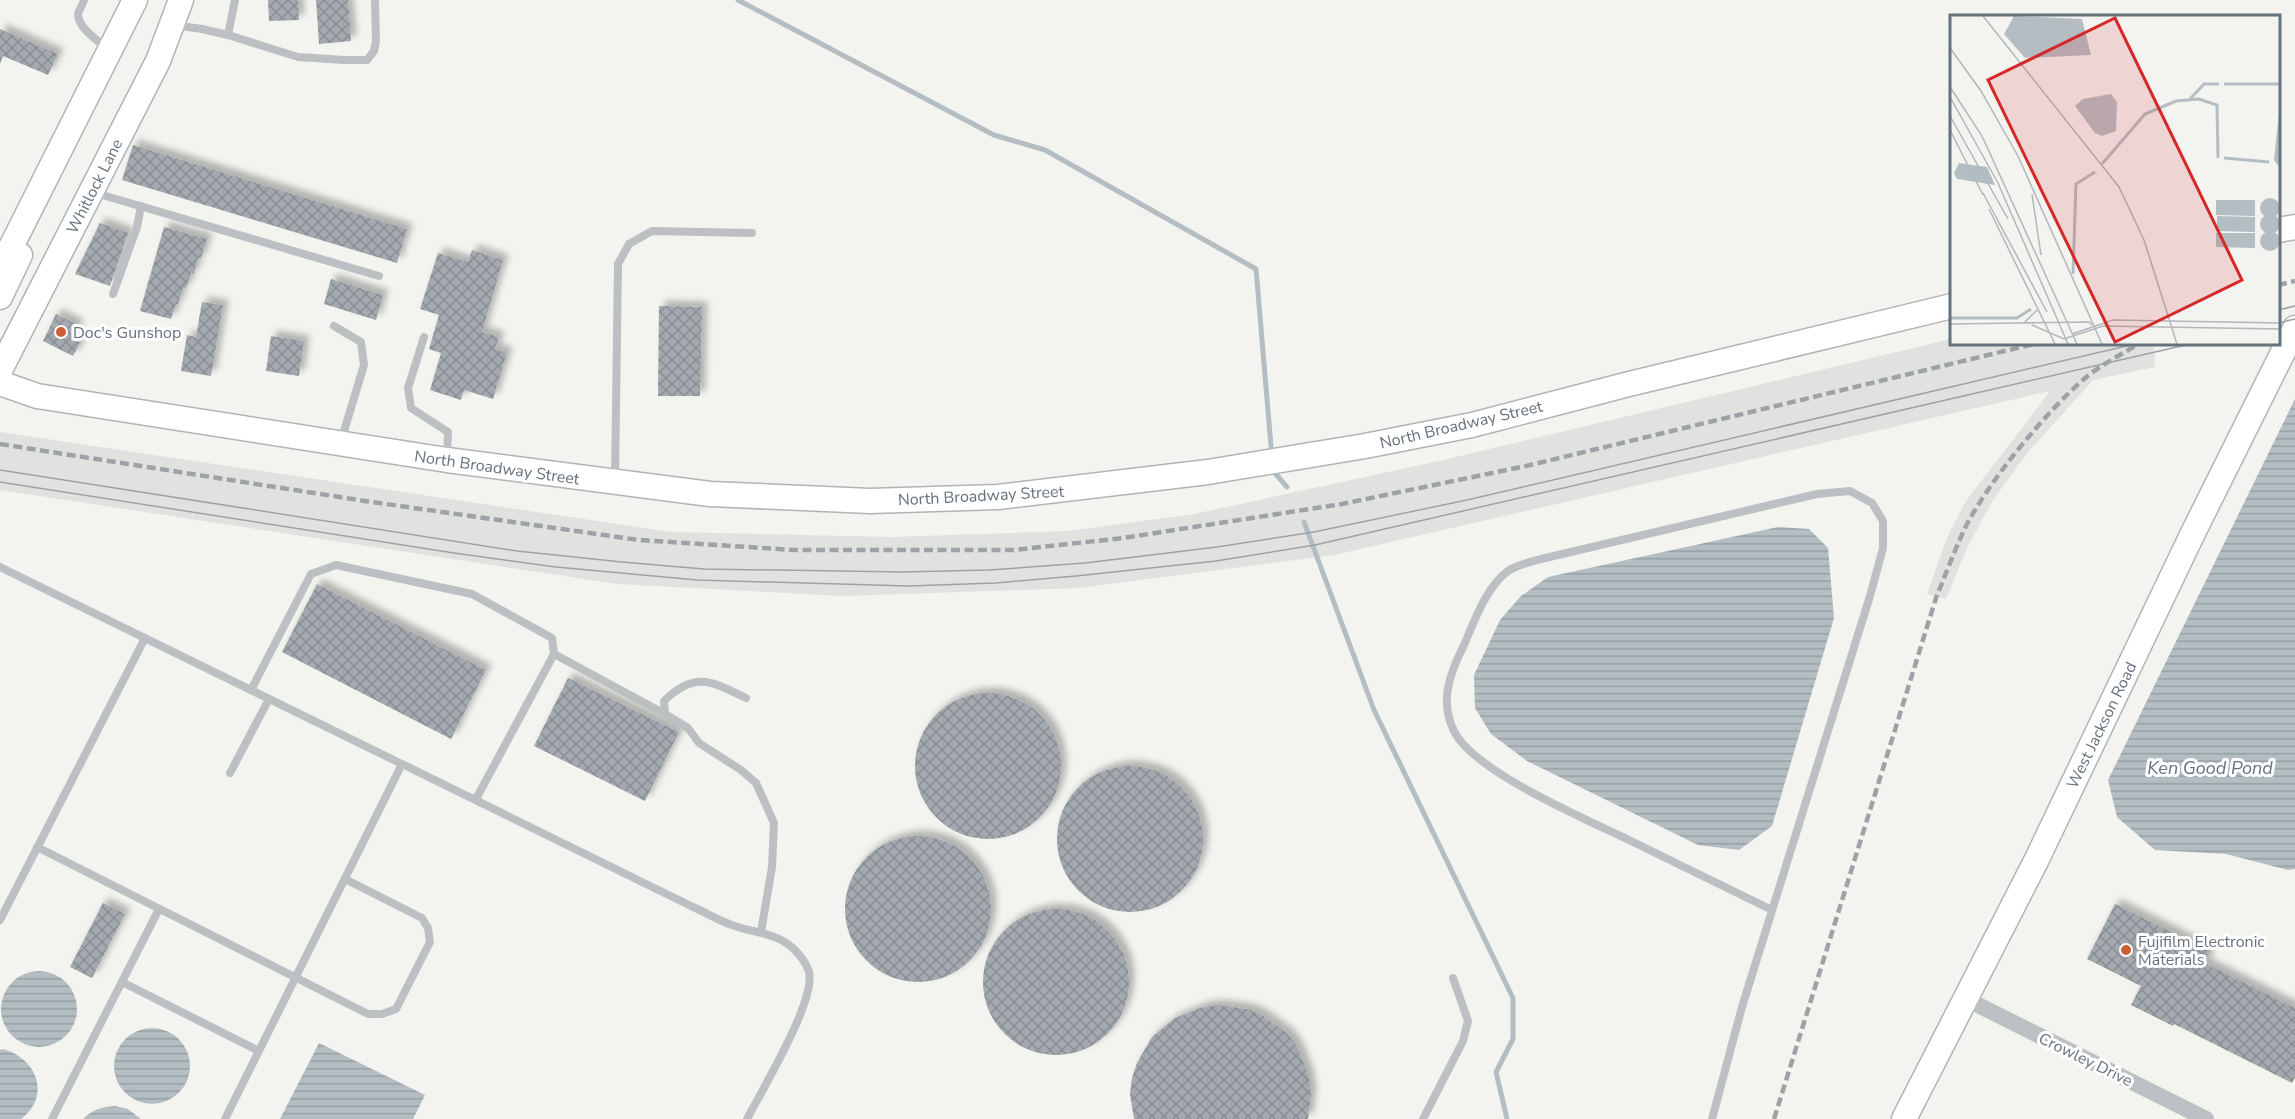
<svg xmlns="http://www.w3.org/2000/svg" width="2295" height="1119" viewBox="0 0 2295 1119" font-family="'Nunito Sans',sans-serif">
  <defs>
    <pattern id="water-rules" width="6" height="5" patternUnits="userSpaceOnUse" patternTransform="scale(1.5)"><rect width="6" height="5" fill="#b4bec2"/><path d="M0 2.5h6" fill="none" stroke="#969fa3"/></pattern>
    <pattern id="building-cross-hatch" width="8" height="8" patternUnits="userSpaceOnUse" patternTransform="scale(1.5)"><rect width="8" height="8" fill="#a3a9ae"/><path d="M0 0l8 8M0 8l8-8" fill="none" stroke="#898e93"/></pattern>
    <filter id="shadow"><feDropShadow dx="5.5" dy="-5.5" stdDeviation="3" flood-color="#0004"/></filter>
  </defs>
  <rect width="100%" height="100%" fill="#f3f3f0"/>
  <!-- built -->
  <path fill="#e1e2e0" d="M 1951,339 L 1952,344 L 2154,344 L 2155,367 L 2093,380 L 2029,451 L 1993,500 L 1968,546 L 1946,599 L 1927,594 L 1948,535 L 1966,501 L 2050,391 L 1334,555 L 1079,588 L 843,596 L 617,584 L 0,490 L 0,432 L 671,532 L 891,537 L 1068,531 L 1194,514 L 1439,461 Z"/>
  <!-- water -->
  <g fill="url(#water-rules)">
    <path d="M 2295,399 L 2295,869 L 2288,870 L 2226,854 L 2155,850 L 2117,817 L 2108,780 Z"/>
    <path d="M 1778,527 L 1809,529 L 1828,548 L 1834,618 L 1772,826 L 1739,850 L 1698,845 L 1527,761 L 1491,734 L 1475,708 L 1474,675 L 1500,620 L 1521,596 L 1548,577 Z"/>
    <circle cx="39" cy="1009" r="38"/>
    <circle cx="152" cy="1066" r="38"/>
    <path d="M 319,1043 L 425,1095 L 413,1119 L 280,1119 Z"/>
    <path d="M 3,1049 C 36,1058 52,1095 21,1119 L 0,1119 L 0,1050 Z"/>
    <path d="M 115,1106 L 128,1109 L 141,1119 L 83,1119 C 93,1109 102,1107 115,1106 Z"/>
  </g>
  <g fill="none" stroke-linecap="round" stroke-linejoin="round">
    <!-- stream -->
    <g stroke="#b4bec2" stroke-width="5">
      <path d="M 738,0 L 994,135 L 1045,150 L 1256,269 L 1271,446"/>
      <path d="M 1274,472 L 1287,487"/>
      <path d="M 1304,522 L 1374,710 L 1513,998 L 1513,1039 L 1496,1072 L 1507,1119"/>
    </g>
  </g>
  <!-- building -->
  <g fill="url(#building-cross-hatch)" filter="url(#shadow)">
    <path d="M 268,0 L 298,0 L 299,20 L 269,21 Z"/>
    <path d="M 316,0 L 348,0 L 351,41 L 319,44 Z"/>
    <path d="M 0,29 L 58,54 L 48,75 L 3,56 L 0,64 Z"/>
    <path d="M 133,145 L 407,229 L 397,263 L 122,180 Z"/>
    <path d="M 100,223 L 128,233 L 110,286 L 75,274 Z"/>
    <path d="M 164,227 L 207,239 L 201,258 L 198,258 L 194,274 L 191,273 L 186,288 L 183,288 L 178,304 L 176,304 L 171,319 L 140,311 Z"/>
    <path d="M 472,250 L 503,260 L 482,332 L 499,337 L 495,349 L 507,353 L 493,399 L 464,390 L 461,400 L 430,390 L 441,353 L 429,349 L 439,315 L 420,309 L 438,253 L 468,262 Z"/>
    <path d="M 331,279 L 383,295 L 376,320 L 324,304 Z"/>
    <path d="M 202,302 L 223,305 L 211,376 L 181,371 L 187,335 L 196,337 Z"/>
    <path d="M 659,306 L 702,307 L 700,396 L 658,396 Z"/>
    <path d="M 56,314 L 78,325 L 72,339 L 80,343 L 73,356 L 43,341 Z"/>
    <path d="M 271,336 L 304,341 L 299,376 L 266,371 Z"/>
    <path d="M 317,584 L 486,670 L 451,739 L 282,652 Z"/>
    <path d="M 568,678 L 679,732 L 645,801 L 534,746 Z"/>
    <circle cx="988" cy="766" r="73"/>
    <circle cx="1130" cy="839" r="73"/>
    <circle cx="918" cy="909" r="73"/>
    <path d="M 103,903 L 125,914 L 92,978 L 70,967 Z"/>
    <path d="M 2115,904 L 2210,951 L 2205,963 L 2295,1008 L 2295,1077 L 2292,1083 L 2174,1024 L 2173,1026 L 2131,1005 L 2141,986 L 2087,959 Z"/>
    <circle cx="1056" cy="982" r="73"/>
    <path d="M 1218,1005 L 1248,1009 L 1262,1015 L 1288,1034 L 1298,1048 L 1309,1077 L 1311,1094 L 1308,1119 L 1134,1119 L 1130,1094 L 1132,1078 L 1137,1063 L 1152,1037 L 1175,1018 L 1203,1007 Z"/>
  </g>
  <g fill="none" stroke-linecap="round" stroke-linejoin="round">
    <defs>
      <g id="secondary">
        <path d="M 2278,230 L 2295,227"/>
        <path d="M 0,269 L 135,0"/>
        <path d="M 0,297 L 20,255"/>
        <path d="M 0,370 L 158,61 L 181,0"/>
        <path d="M 0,383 L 37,396 L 447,460 L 710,494 L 870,501 L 998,497 L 1208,472 L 1365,446 L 1472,425 L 1629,384 L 1952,306"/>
        <path d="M 1904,1119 L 2036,861 L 2192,535 L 2295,328"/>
      </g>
    </defs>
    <!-- secondary casing -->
    <use href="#secondary" stroke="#b0b4b8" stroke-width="27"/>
    <!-- lane -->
    <g stroke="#bdc0c3" stroke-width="8">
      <path d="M 84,0 C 83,4 79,10 78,14 C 77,27 99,42 108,49"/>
      <path d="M 173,25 L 202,29 L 228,35 L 235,0"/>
      <path d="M 228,35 L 298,57 L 345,60 L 367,60 L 374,51 L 376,41 L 375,0"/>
      <path d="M 92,192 L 379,276"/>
      <path d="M 113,294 L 137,227 L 141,206"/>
      <path d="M 334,326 L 361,342 L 364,365 L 341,441"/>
      <path d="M 424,337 L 408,388 L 411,408 L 448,432 L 447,457"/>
      <path d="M 615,479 L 618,264 L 629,244 L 652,231 L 752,233"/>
      <path d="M 0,567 L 402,764 L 225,1119"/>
      <path d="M 554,654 L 665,714"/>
      <path d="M 251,690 L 311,574 L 336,565 L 472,594 L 552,638 L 554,654 L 476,799"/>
      <path d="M 746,698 C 711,681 695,671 664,701 L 665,714 L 688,728 L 699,743 L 741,770 L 756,783 L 774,823 L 772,867 L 761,932"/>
      <path d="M 402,764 L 693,907 C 707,913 721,922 735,926 C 751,932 768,932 783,941 C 794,947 806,961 809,972 C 816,1001 762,1090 747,1119"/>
      <path d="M 230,773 L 269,699"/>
      <path d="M 37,847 L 368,1014 L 382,1014 L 396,1009 L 430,942 L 428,928 L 422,918 L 345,879"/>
      <path d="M 0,920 L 145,638"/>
      <path d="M 122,982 L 259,1051"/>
      <path d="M 52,1119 L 159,909"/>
      <path d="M 1423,1119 L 1463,1041 L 1468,1021 L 1453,978"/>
      <path d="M 1712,1119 L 1742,1007 L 1870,596 L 1883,548 L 1883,521 L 1872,503 L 1850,491 L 1817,494 L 1541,559 C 1531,562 1516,565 1508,571 C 1486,587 1474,622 1464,645 C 1450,673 1439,701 1454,731 C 1474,772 1586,819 1629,840 C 1677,863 1724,887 1772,910"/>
    </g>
    <!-- street -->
    <path stroke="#bdc0c3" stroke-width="16" d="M 1966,999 L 2206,1119"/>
    <!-- secondary -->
    <use href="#secondary" stroke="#fff" stroke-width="24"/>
    <!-- tram -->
    <g stroke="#9da2a7" stroke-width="1.5">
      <path d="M 2278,310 L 2295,306"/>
      <path d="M 2278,323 L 2295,319"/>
      <path d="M 0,470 L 517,551 L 622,562 L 704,569 L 903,572 L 989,570 L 1085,563 L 1217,547 L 1314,532 L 1467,500 L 2135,344"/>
      <path d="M 0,482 L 454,553 L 556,567 L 697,580 L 908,586 L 996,583 L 1076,576 L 1216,561 L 1315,545 L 2190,344"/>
    </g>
    <!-- rail -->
    <g stroke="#9da2a7" stroke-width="4.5" stroke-dasharray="9 4.5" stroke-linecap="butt">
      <path d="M 2278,285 L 2295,281"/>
      <path d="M 0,444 L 365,501 L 639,540 L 794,550 L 1014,550 L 1123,538 L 1342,504 L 1526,466 L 2034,344"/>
      <path d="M 1774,1119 L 1936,598 C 1945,576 1954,552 1964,530 C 1987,483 2045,413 2084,379 C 2100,365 2121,355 2138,344"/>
    </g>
  </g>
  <!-- markers -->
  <g fill="#cc5e37" stroke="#fff" stroke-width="2">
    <circle cx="61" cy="332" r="6"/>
    <circle cx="2126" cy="950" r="6"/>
  </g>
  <g text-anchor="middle" stroke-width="6" stroke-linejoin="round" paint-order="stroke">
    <!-- street labels -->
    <g font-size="16" fill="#66727d" stroke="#fff">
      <text transform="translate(94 186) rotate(-63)" y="6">Whitlock Lane</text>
      <text transform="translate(1461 424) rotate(-13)" y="6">North Broadway Street</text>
      <text transform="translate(497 467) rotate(8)" y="6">North Broadway Street</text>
      <text transform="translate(981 495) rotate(-3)" y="6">North Broadway Street</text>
      <text transform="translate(2101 725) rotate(-64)" y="6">West Jackson Road</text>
      <text transform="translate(2086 1059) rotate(26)" y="6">Crowley Drive</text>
    </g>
    <!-- poi labels -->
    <g font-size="16" fill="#66727d" stroke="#fff" text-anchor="start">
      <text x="73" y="338">Doc's Gunshop</text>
      <text x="2138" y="947">Fujifilm Electronic<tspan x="2138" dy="18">Materials</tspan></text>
    </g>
    <!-- water labels -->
    <g font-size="18" font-style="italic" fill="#62737b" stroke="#fff">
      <text x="2210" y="774">Ken Good Pond</text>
    </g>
  </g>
  <!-- overview -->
  <g transform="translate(1950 15)">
    <rect width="330" height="330" fill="#f3f3f0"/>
    <path d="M 64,1 L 132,4 L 141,40 L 75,43 L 54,19 ZM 161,79 L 167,87 L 166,116 L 152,121 L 145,118 L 125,91 L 133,84 ZM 330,88 L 330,153 L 324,145 ZM 9,148 L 37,152 L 45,170 L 7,164 L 4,158 ZM310 193a10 10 0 1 1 20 0a10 10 0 1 1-20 0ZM 266,185 L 305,185 L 305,201 L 266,200 ZM310 209a10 10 0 1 1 20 0a10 10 0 1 1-20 0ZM 267,201 L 305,202 L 305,217 L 267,216 ZM310 226a10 10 0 1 1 20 0a10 10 0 1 1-20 0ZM 266,218 L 305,218 L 305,233 L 266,232 Z" fill="#b4bec2"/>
    <path fill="none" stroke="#b4bec2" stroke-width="3" d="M 274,69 L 330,69M 240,84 L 254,69 L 269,69M 274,143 L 319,147M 152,149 L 195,99 L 226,86 L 249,84 L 267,90 L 268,143M 123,259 L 126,169 L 145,157M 0,303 L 67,303 L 81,294"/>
    <path fill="none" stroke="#b2b7bb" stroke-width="1.5" d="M 33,1 L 169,172 L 194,225 L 227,329M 0,33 L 31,76 L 68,141 L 152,329M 0,72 L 32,121 L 127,329M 0,82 L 48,168 L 118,329M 0,101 L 58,204M 0,115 L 33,180M 33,178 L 97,297M 82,179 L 91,240M 39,194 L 105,329M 74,308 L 87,295M 0,309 L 139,307 L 142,310M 82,310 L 114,324 L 153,311 L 330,314M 122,319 L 163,305 L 330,308"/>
    <path fill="#d62828" fill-opacity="0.15" stroke="#d62828" stroke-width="3" d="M 165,3 L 292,265 L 165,327 L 38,65 Z"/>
    <rect width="330" height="330" fill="none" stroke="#66727d" stroke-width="3"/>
  </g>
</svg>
